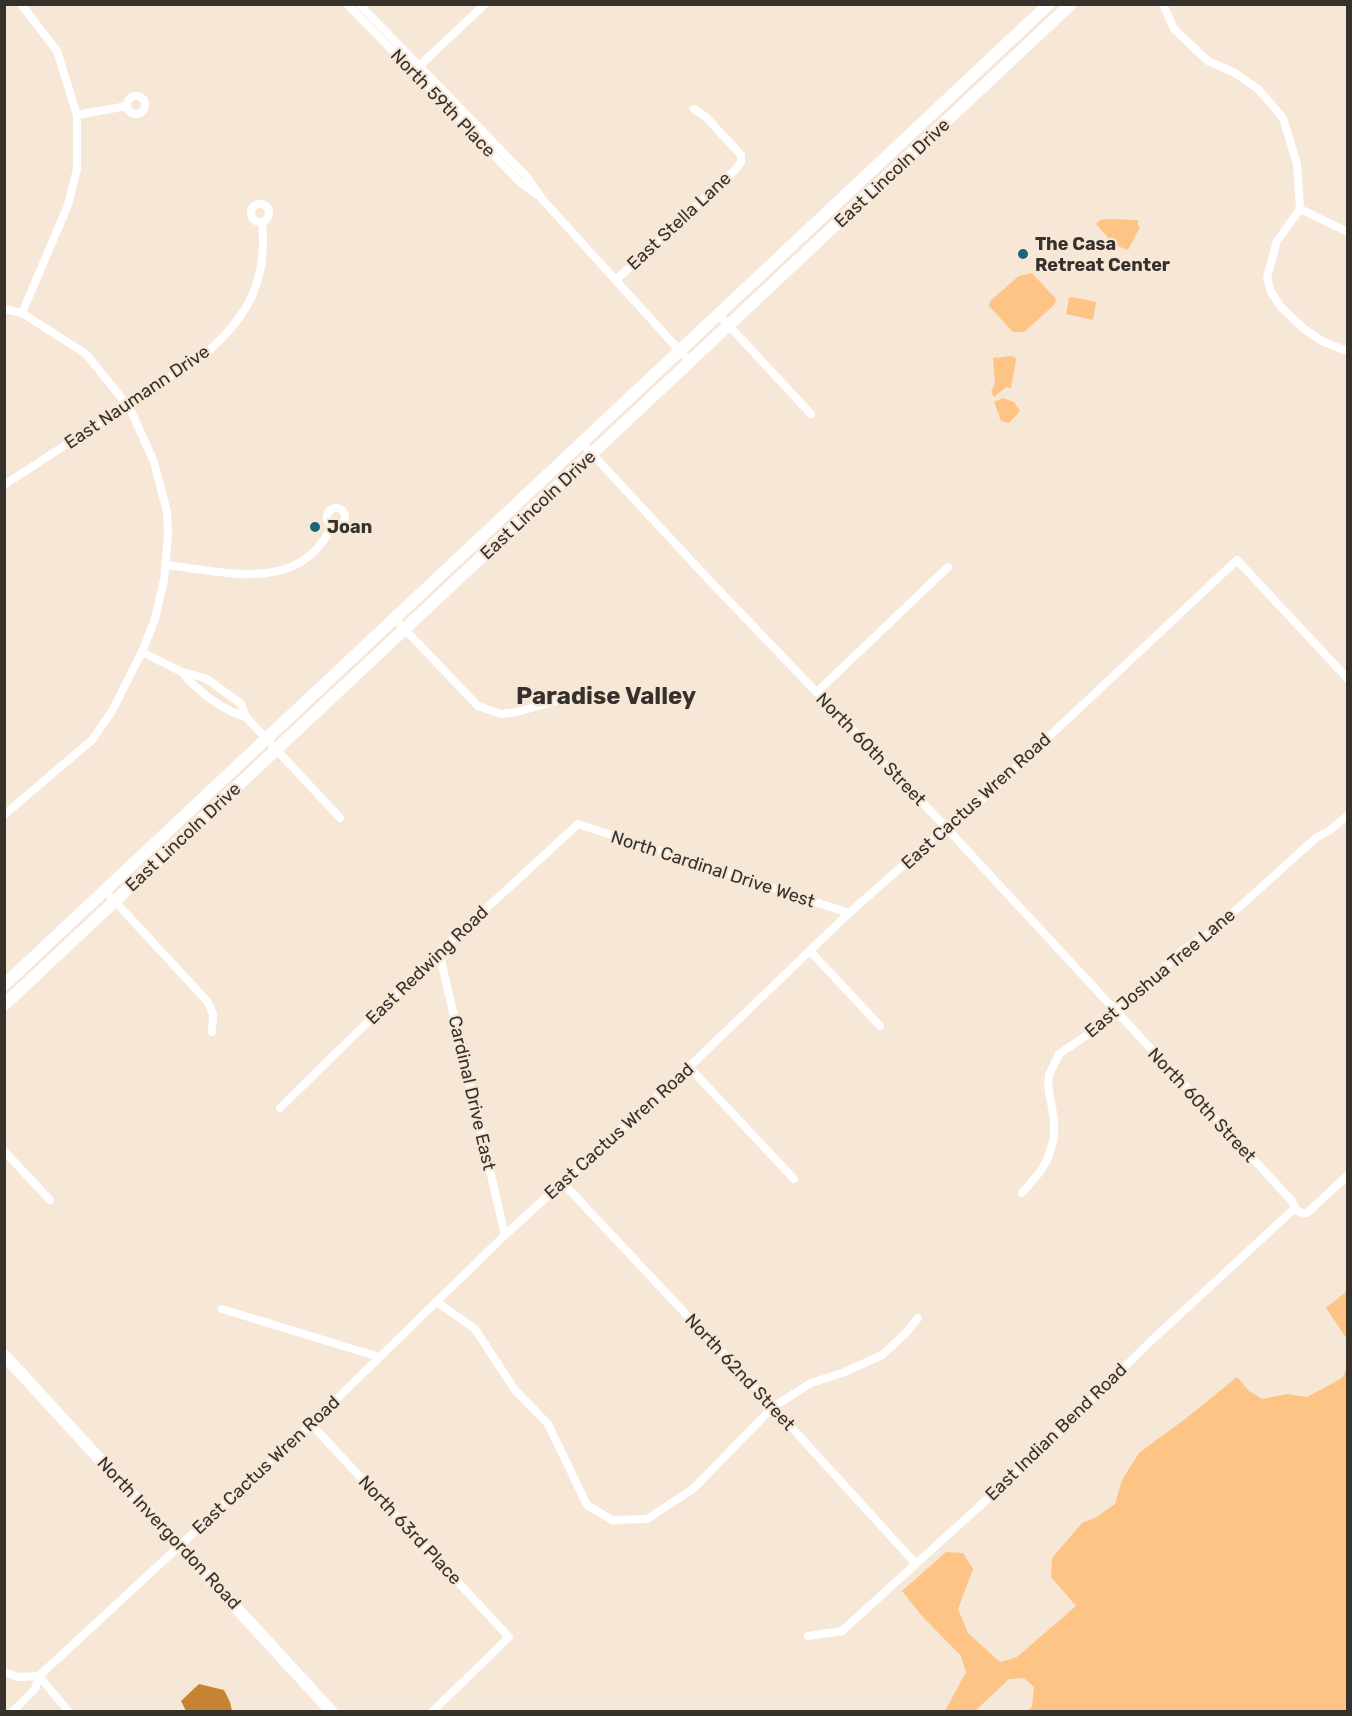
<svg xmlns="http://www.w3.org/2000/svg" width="1352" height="1716" viewBox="0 0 1352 1716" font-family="Rubik,sans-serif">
  <rect width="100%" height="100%" fill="#f6e7d7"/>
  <!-- green -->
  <g fill="#fec486">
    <path d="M 1105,219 L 1138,220 L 1138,226 L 1140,227 L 1128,250 L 1115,245 L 1096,224 L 1100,220 Z"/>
    <path d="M 1032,273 L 1056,299 L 1054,305 L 1024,332 L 1013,332 L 989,306 L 990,301 L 1019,276 Z"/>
    <path d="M 1072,297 L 1096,302 L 1093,320 L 1066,314 L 1069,298 Z"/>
    <path d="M 1011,356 L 1015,357 L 1016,360 L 1011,388 L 1006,387 L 994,397 L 991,392 L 995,383 L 993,358 Z"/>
    <path d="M 1003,398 L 1014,402 L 1020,411 L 1009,423 L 1001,421 L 994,402 Z"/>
    <path d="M 1347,1291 L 1347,1339 L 1326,1308 Z"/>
    <path d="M 1347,1368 L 1347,1711 L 1027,1711 L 1032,1707 L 1034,1687 L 1024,1678 L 1009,1679 L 975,1711 L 945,1711 L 966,1672 L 961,1656 L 923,1617 L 902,1591 L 946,1552 L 963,1553 L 973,1569 L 958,1609 L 968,1633 L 1000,1662 L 1017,1657 L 1076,1606 L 1051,1577 L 1052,1558 L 1082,1523 L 1095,1518 L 1115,1504 L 1122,1480 L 1139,1453 L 1189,1416 L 1237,1377 L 1249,1391 L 1262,1399 L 1287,1394 L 1307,1397 L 1342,1378 Z"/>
  </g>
  <!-- water -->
  <path fill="#c68432" d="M 199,1684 L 224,1690 L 230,1702 L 232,1711 L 186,1711 L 181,1701 Z"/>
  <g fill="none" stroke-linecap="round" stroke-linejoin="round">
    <!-- street -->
    <g stroke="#fff" stroke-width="8">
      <path d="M 21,4 L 57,51 L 77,115 L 77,169 L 68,205 L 22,313"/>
      <path d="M 347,4 L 520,182 L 537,195"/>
      <path d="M 359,4 L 527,177 L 542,199 L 690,362"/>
      <path d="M 1163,4 L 1174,29 L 1193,47 L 1208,61 L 1235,73 L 1258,89 L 1283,118 L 1297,164 L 1300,209 L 1348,232"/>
      <path d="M 415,70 L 485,4"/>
      <circle cx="136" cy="105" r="9"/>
      <path d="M 77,115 L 127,106"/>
      <circle cx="260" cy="213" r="9"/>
      <path d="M 1300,209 L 1277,241 L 1267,277 L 1271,292 L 1281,307 L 1304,329 L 1322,341 L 1344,350 L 1348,349"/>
      <path d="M 616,280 L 735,170 L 741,162 L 741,155 L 706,117 L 694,109"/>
      <path d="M 4,309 L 22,313 L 86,354 L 120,396 L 132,413 L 154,462 L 167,512 L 168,536 L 164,580 L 155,619 L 142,652 L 112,711 L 92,740 L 4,815"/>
      <path d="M 719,315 L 811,414"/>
      <path d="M 582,443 L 710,581 L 939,820 L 1292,1201 C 1295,1209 1298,1214 1307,1213 L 1348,1175"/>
      <path d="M 4,485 L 205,354 C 248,317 268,280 262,223"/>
      <circle cx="336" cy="517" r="9"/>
      <path d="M 166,565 C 228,572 300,594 332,526"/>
      <path d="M 394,618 L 478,706 L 501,714 L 517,712 L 571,697"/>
      <path d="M 142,652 L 182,672 L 205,678 L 214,684 L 241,704 L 246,717 L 340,818"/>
      <path d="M 182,672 C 197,691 222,710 246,717"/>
      <path d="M 817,692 L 948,567"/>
      <path d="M 111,897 L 207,1001 L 213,1014 L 212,1032"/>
      <path d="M 439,952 L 505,1235"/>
      <path d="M 811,952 L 880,1026"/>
      <path d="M 689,1067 L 794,1179"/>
      <path d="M 280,1108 L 439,952 L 578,824 L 849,913"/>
      <path d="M 4,1151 L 50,1200"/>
      <path d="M 562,1182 L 773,1407 L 916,1564"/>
      <path d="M 1022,1193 L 1040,1172 L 1048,1158 L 1054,1138 L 1054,1119 L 1048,1086 L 1049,1075 L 1059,1054 L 1096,1029 L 1183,950 L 1216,928 L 1317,837 L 1329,831 L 1348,815"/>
      <path d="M 437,1302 L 475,1329 L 515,1390 L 548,1424 L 587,1505 L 612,1520 L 647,1519 L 693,1489 L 773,1407 L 811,1383 L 845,1372 L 882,1355 L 906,1333 L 918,1318"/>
      <path d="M 222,1309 L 379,1357"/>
      <path d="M 311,1424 L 509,1637 L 432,1712"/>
      <path d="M 808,1636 L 842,1631 L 1026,1464 L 1151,1341 L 1294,1209"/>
      <path d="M 4,1672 L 18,1677 L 39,1676"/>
      <path d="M 39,1676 L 69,1712"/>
      <path d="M 12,1712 L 35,1689 L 39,1676 L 311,1424 L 505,1235 L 689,1067 L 849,913 L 933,839 L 959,821 L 1237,560 L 1348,679"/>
    </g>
    <!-- secondary -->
    <g stroke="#fff" stroke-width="12">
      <path d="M 4,985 L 1049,4"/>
      <path d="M 4,1005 L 1071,4"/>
      <path d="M 4,1355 L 332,1712"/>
    </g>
  </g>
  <!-- markers -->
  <g fill="#1f6475" stroke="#f6e7d7" stroke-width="2">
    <circle cx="1023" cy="254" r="6"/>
    <circle cx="315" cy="527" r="6"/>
  </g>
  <g text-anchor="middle" stroke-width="4.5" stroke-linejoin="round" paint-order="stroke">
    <!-- street labels -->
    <g font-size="18" fill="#36312b" stroke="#f6e7d7">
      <text transform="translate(443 103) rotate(46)" y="6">North 59th Place</text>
      <text transform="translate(892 173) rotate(-43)" y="6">East Lincoln Drive</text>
      <text transform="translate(679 221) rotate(-43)" y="6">East Stella Lane</text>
      <text transform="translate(137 397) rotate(-34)" y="6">East Naumann Drive</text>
      <text transform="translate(538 505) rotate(-43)" y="6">East Lincoln Drive</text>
      <text transform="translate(871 749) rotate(46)" y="6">North 60th Street</text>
      <text transform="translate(976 801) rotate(-42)" y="6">East Cactus Wren Road</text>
      <text transform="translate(183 837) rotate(-43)" y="6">East Lincoln Drive</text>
      <text transform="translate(713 869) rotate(18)" y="6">North Cardinal Drive West</text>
      <text transform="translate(427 965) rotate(-44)" y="6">East Redwing Road</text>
      <text transform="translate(1160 973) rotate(-40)" y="6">East Joshua Tree Lane</text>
      <text transform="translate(472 1093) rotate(77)" y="6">Cardinal Drive East</text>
      <text transform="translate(1202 1105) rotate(47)" y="6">North 60th Street</text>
      <text transform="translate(619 1131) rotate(-42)" y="6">East Cactus Wren Road</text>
      <text transform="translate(740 1372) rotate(47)" y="6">North 62nd Street</text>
      <text transform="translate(1056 1432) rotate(-44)" y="6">East Indian Bend Road</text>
      <text transform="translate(266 1465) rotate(-43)" y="6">East Cactus Wren Road</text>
      <text transform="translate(410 1530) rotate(47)" y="6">North 63rd Place</text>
      <text transform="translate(169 1533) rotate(47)" y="6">North Invergordon Road</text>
    </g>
    <!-- poi labels -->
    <g font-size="18" font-weight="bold" fill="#36312b" stroke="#f6e7d7" text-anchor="start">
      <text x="1035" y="250">The Casa<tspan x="1035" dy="21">Retreat Center</tspan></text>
      <text x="327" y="533">Joan</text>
    </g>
    <!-- district labels -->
    <g font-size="24" font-weight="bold" fill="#36312b" stroke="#f6e7d7">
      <text x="606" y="704">Paradise Valley</text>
    </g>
  </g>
  <!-- border -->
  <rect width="1352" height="1716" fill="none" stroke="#36312b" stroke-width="12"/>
</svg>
